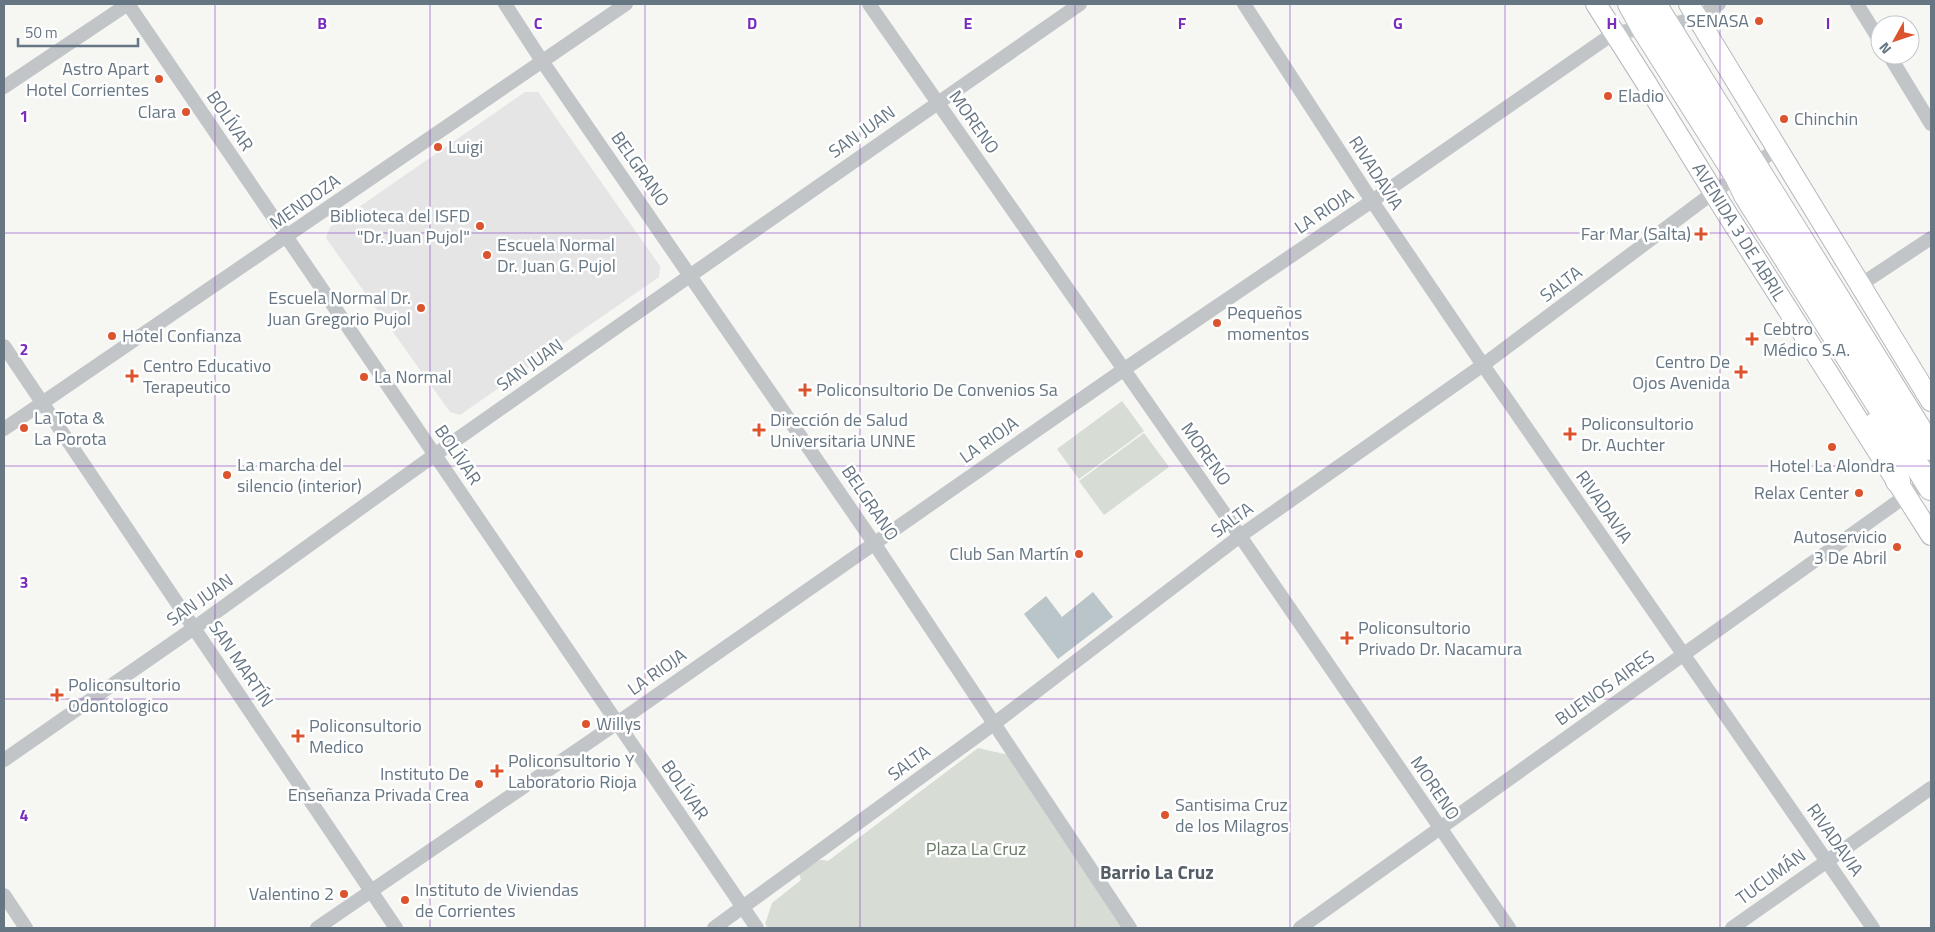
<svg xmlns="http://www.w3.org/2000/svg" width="1935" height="932" viewBox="0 0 1935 932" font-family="'Titillium Web',sans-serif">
  <rect width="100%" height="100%" fill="#f6f6f3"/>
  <!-- built -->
  <path fill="#e4e5e4" d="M 525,92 L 538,92 L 660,266 L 659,277 L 460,415 L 450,412 L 326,238 L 330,227 Z"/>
  <!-- green -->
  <g fill="#d7ddd4">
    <path d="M 1122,401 L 1144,431 L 1079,479 L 1057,449 Z"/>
    <path d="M 1144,433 L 1169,467 L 1104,515 L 1079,481 Z"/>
    <path d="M 978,748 L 1009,755 L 1127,928 L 768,928 L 765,924 L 772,903 L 801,880 L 799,873 C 808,866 816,857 828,861 Z"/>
  </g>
  <!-- water -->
  <path fill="#b9c5c9" d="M 1093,592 L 1113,617 L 1058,659 L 1024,614 L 1046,596 L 1062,617 Z"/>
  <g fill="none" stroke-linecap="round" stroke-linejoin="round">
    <defs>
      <g id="secondary">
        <path d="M 1596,4 L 1645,81 L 1724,209 L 1931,535"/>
        <path d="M 1689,4 L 1931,401"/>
      </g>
      <g id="trunk">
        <path d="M 1630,4 L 1644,29 L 1737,176 L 1746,195 L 1931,488"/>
        <path d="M 1654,4 L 1931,448"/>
        <path d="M 1876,424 L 1883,436 L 1898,481"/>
      </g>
    </defs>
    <!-- secondary casing -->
    <use href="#secondary" stroke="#b4b9bd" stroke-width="22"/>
    <!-- trunk casing -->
    <use href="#trunk" stroke="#b6b9bc" stroke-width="26"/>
    <!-- minor -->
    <g stroke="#c1c5c8" stroke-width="14">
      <path d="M 128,4 L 757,928"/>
      <path d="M 505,4 L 542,61 L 874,543 L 1130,928"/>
      <path d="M 869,4 L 1240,536 L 1509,928"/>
      <path d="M 1244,4 L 1372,201 L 1483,365 L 1873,928"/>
      <path d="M 1857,4 L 1880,41"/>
      <path d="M 1889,55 L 1931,124"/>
      <path d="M 4,87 L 128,4"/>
      <path d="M 1860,285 L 1931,238"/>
      <path d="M 4,346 L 396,928"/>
      <path d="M 4,429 L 626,4"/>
      <path d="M 4,760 L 194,628 L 436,454 L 691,275 L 1080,4"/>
      <path d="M 4,895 L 26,928"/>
      <path d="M 317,928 L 617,723 L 1123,370 L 1372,201 L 1614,33 L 1668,25 L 1698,18 L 1719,4"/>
      <path d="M 714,928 L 995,723 L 1240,536 L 1483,365 L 1714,192 L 1777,149"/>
      <path d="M 1300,928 L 1907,495 L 1931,480"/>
      <path d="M 1732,928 L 1931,788"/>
    </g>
    <!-- secondary -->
    <use href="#secondary" stroke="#fff" stroke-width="20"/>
    <!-- trunk -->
    <use href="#trunk" stroke="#fff" stroke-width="24"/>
  </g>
  <!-- grid -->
  <path fill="none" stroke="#7b2cbf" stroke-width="1" stroke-opacity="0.55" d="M 215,4 L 215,928M 430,4 L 430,928M 645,4 L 645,928M 860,4 L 860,928M 1075,4 L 1075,928M 1290,4 L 1290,928M 1505,4 L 1505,928M 1720,4 L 1720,928M 4,233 L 1931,233M 4,466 L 1931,466M 4,699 L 1931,699"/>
  <!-- markers -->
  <g fill="#dc542d" stroke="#fff" stroke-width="2">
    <circle cx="1759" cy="21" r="5"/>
    <circle cx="159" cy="79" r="5"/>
    <circle cx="1608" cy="96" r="5"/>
    <circle cx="186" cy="112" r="5"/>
    <circle cx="1784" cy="119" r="5"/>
    <circle cx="438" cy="147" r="5"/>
    <circle cx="480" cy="226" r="5"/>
    <path d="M1698.5 226.5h5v5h5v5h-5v5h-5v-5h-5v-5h5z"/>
    <circle cx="487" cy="255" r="5"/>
    <circle cx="421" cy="308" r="5"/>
    <circle cx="1217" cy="323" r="5"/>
    <circle cx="112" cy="336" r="5"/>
    <path d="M1749.5 331.5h5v5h5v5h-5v5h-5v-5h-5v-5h5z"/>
    <path d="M1738.5 364.5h5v5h5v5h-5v5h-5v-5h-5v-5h5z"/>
    <path d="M129.5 368.5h5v5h5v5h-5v5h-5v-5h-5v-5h5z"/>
    <circle cx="364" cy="377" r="5"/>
    <path d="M802.5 382.5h5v5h5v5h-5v5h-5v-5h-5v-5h5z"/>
    <circle cx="24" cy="428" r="5"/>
    <path d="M756.5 422.5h5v5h5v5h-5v5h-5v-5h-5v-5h5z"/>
    <path d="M1567.5 426.5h5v5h5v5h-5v5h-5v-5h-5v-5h5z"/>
    <circle cx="1832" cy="447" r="5"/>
    <circle cx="227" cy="475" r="5"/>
    <circle cx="1859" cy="493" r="5"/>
    <circle cx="1897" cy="547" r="5"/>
    <circle cx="1079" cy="554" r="5"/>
    <path d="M1344.5 630.5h5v5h5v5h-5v5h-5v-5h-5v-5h5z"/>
    <path d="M54.5 687.5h5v5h5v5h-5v5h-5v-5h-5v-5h5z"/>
    <circle cx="586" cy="724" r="5"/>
    <path d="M295.5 728.5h5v5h5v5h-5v5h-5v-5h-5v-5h5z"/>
    <path d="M494.5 763.5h5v5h5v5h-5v5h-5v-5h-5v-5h5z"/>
    <circle cx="479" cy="784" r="5"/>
    <circle cx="1165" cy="815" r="5"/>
    <circle cx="344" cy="894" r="5"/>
    <circle cx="405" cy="900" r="5"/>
  </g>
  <g text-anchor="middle" stroke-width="5" stroke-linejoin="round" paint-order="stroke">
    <!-- poi labels -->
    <g font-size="18" fill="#667683" stroke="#fff" text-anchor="start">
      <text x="1749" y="27" text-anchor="end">SENASA</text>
      <text x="149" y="75" text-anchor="end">Astro Apart<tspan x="149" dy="21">Hotel Corrientes</tspan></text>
      <text x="1618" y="102">Eladio</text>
      <text x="176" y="118" text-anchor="end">Clara</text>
      <text x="1794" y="125">Chinchin</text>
      <text x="448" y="153">Luigi</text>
      <text x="470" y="222" text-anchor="end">Biblioteca del ISFD<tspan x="470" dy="21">"Dr. Juan Pujol"</tspan></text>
      <text x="1691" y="240" text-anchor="end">Far Mar (Salta)</text>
      <text x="497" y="251">Escuela Normal<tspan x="497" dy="21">Dr. Juan G. Pujol</tspan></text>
      <text x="411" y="304" text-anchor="end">Escuela Normal Dr.<tspan x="411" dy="21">Juan Gregorio Pujol</tspan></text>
      <text x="1227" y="319">Pequeños<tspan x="1227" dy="21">momentos</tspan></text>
      <text x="1763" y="335">Cebtro<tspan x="1763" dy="21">Médico S.A.</tspan></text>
      <text x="122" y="342">Hotel Confianza</text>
      <text x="1730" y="368" text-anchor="end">Centro De<tspan x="1730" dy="21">Ojos Avenida</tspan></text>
      <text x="143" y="372">Centro Educativo<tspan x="143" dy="21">Terapeutico</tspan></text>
      <text x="374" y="383">La Normal</text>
      <text x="816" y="396">Policonsultorio De Convenios Sa</text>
      <text x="34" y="424">La Tota &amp;<tspan x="34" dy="21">La Porota</tspan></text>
      <text x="770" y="426">Dirección de Salud<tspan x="770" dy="21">Universitaria UNNE</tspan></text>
      <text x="1581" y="430">Policonsultorio<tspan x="1581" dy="21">Dr. Auchter</tspan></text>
      <text x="237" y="471">La marcha del<tspan x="237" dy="21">silencio (interior)</tspan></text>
      <text x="1832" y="472" text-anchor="middle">Hotel La Alondra</text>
      <text x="1849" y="499" text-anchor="end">Relax Center</text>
      <text x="1887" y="543" text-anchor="end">Autoservicio<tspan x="1887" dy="21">3 De Abril</tspan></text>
      <text x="1069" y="560" text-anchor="end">Club San Martín</text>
      <text x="1358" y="634">Policonsultorio<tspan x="1358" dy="21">Privado Dr. Nacamura</tspan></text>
      <text x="68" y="691">Policonsultorio<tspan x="68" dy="21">Odontologico</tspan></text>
      <text x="596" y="730">Willys</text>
      <text x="309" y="732">Policonsultorio<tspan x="309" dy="21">Medico</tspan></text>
      <text x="508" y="767">Policonsultorio Y<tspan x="508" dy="21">Laboratorio Rioja</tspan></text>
      <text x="469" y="780" text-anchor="end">Instituto De<tspan x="469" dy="21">Enseñanza Privada Crea</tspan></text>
      <text x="1175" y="811">Santisima Cruz<tspan x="1175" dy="21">de los Milagros</tspan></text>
      <text x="415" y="896">Instituto de Viviendas<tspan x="415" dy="21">de Corrientes</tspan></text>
      <text x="334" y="900" text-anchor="end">Valentino 2</text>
    </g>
    <!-- street labels -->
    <g font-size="18" fill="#667683" stroke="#fff">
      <text transform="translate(230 121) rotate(56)" y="6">BOLÍVAR</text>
      <text transform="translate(974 122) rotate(55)" y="6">MORENO</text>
      <text transform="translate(862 132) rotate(-35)" y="6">SAN JUAN</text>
      <text transform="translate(640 169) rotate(55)" y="6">BELGRANO</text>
      <text transform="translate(1376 173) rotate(57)" y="6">RIVADAVIA</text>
      <text transform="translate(305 202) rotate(-35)" y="6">MENDOZA</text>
      <text transform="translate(1324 211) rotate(-34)" y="6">LA RIOJA</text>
      <text transform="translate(1739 232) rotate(58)" y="6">AVENIDA 3 DE ABRIL</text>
      <text transform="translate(1561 284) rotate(-37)" y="6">SALTA</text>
      <text transform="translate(530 365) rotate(-35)" y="6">SAN JUAN</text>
      <text transform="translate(989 440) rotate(-35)" y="6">LA RIOJA</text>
      <text transform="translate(1206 454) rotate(55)" y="6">MORENO</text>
      <text transform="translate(458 455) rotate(56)" y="6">BOLÍVAR</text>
      <text transform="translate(870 503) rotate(56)" y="6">BELGRANO</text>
      <text transform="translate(1604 507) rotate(55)" y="6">RIVADAVIA</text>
      <text transform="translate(1232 520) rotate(-36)" y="6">SALTA</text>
      <text transform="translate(200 600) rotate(-35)" y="6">SAN JUAN</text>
      <text transform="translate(241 664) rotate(56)" y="6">SAN MARTÍN</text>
      <text transform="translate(657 672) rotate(-35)" y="6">LA RIOJA</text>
      <text transform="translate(1605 688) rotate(-35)" y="6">BUENOS AIRES</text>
      <text transform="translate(909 763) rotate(-36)" y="6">SALTA</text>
      <text transform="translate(1435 788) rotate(56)" y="6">MORENO</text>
      <text transform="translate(685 790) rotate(55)" y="6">BOLÍVAR</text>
      <text transform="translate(1835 840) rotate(55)" y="6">RIVADAVIA</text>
      <text transform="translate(1771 877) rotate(-36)" y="6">TUCUMÁN</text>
    </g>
    <!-- park labels -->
    <g font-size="18" fill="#697a65" stroke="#fff">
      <text x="976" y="855">Plaza La Cruz</text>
    </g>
    <!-- neighbourhood labels -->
    <g font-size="19" font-weight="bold" fill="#545f68" stroke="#fff">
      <text x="1157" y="879">Barrio La Cruz</text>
    </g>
  </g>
  <g font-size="16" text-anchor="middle" font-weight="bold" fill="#7b2cbf" stroke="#fff" stroke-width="5" stroke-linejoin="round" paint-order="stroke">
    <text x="322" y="29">B</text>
    <text x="538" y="29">C</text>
    <text x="752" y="29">D</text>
    <text x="968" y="29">E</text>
    <text x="1182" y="29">F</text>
    <text x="1398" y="29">G</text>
    <text x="1612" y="29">H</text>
    <text x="1828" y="29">I</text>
    <text x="24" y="122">1</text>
    <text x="24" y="355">2</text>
    <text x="24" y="588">3</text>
    <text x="24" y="821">4</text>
  </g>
  <!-- border -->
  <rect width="1935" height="932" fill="none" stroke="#667683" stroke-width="10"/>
  <!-- north arrow -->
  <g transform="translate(1895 40) rotate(230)"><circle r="24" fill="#ffffff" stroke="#c2c8cd"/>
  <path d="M0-4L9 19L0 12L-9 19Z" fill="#dc542d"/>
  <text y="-8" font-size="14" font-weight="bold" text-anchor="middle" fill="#667683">N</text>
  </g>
  <!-- scale -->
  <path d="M18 38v8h120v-8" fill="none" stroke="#667683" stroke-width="2.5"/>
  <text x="25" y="38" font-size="15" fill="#667683" stroke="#ffffff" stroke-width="4" paint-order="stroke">50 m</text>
</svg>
